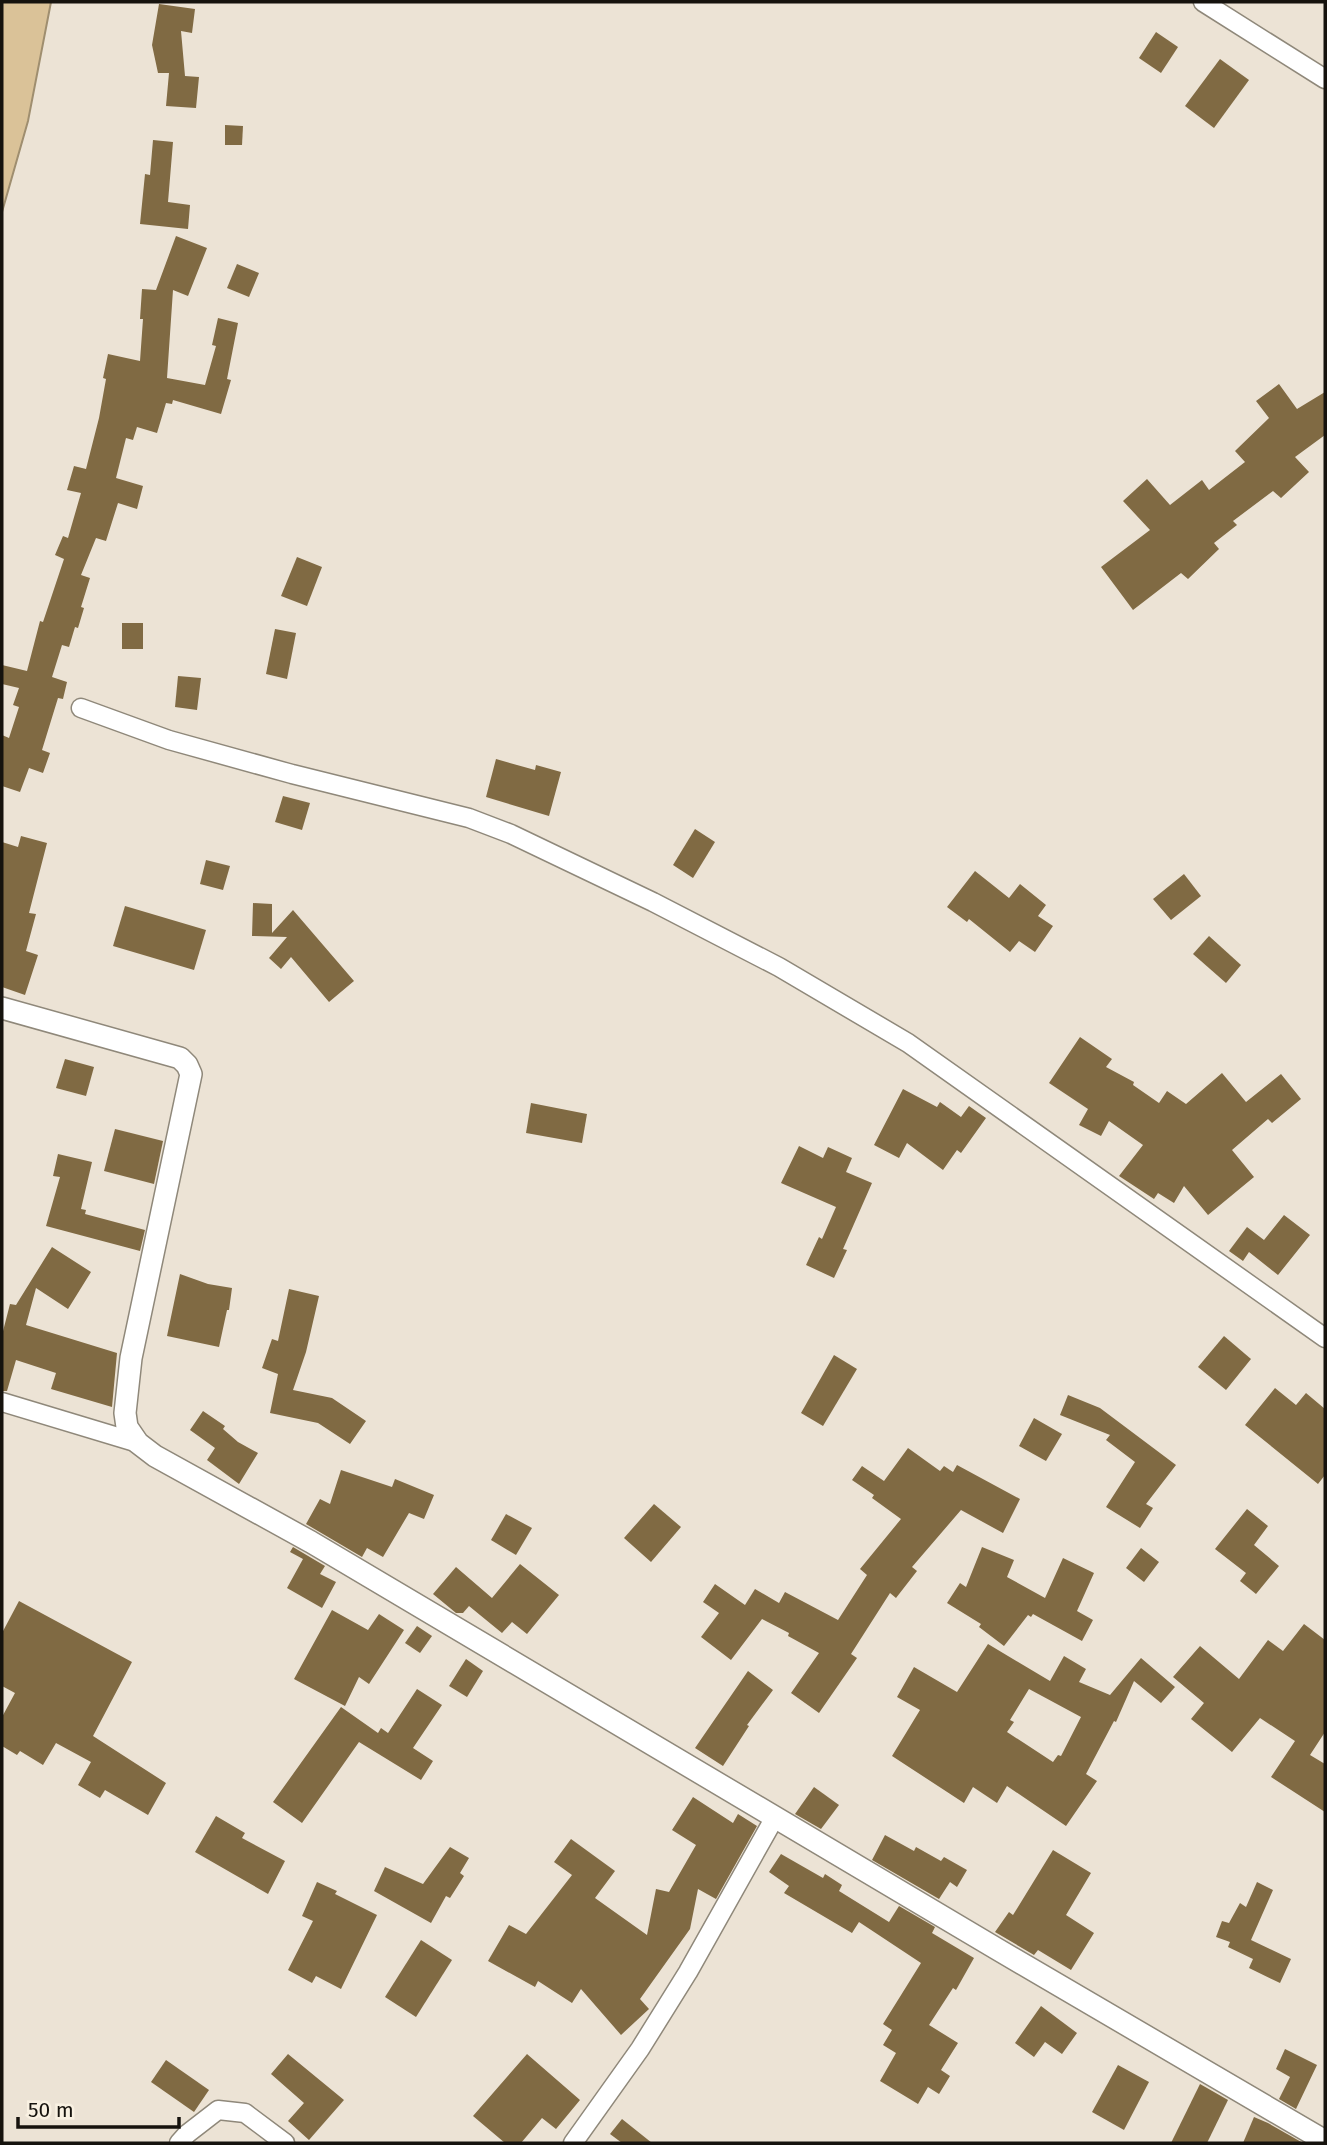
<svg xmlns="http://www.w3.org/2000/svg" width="1327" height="2145" viewBox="0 0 1327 2145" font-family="'Fira Sans',sans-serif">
  <rect width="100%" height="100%" fill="#ece3d5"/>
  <!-- water -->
  <path fill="#dac298" stroke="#9f8e6f" stroke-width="2" d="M 2,2 L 51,2 L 28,121 L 2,212 Z"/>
  <!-- building -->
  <g fill="#806a43" fill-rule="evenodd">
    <path d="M 159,4 L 195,9 L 192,33 L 181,31 L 185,76 L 199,77 L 196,108 L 166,106 L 169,73 L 158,73 L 152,45 Z"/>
    <path d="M 1156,32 L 1178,47 L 1161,73 L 1139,58 Z"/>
    <path d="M 1220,59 L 1249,80 L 1214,128 L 1185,106 Z"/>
    <path d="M 225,125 L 243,126 L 242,145 L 225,145 Z"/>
    <path d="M 153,140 L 173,142 L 168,202 L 190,205 L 188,229 L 140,224 L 145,174 L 150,175 Z"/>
    <path d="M 176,236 L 207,248 L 188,296 L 173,290 L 167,378 L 205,385 L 216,346 L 212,345 L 218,318 L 238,323 L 227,379 L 231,380 L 221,414 L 173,400 L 172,404 L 166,403 L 157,433 L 137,427 L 133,440 L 126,438 L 116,478 L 143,486 L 137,509 L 118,503 L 106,541 L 96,538 L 81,575 L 90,578 L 81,607 L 84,608 L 78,628 L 75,627 L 69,647 L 62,645 L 52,677 L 67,682 L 63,699 L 58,698 L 42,750 L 50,753 L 43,773 L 29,768 L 20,792 L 2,786 L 2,735 L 9,738 L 19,707 L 13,705 L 19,688 L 2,684 L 2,665 L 27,671 L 40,621 L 43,622 L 64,559 L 55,555 L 63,536 L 68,538 L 81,493 L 67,490 L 74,466 L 86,469 L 99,418 L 106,379 L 103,378 L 108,354 L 140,361 L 143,319 L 140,319 L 142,289 L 156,290 Z"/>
    <path d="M 237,264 L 259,273 L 249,297 L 227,288 Z"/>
    <path d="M 1279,384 L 1297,409 L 1325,392 L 1325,435 L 1295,457 L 1309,472 L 1281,498 L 1273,491 L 1233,521 L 1237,525 L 1214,543 L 1219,549 L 1188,579 L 1181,573 L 1133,610 L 1101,567 L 1150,530 L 1123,501 L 1147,479 L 1170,505 L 1202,480 L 1209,490 L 1245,462 L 1235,451 L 1269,418 L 1256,401 Z"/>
    <path d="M 297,557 L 322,567 L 307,606 L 281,596 Z"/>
    <rect x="122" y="623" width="21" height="26"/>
    <path d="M 275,629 L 296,633 L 287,679 L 266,674 Z"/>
    <path d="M 178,676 L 201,678 L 197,710 L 175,707 Z"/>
    <path d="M 496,759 L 535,770 L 536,765 L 561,772 L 549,816 L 486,797 Z"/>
    <path d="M 283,796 L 310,803 L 302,830 L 275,822 Z"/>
    <path d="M 695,829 L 715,842 L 693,878 L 673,865 Z"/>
    <path d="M 21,836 L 47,843 L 29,913 L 36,914 L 26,951 L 38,955 L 25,995 L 2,987 L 2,842 L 18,847 Z"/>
    <path d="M 206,860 L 230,866 L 223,890 L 200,884 Z"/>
    <path d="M 975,871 L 1009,898 L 1020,884 L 1046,905 L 1038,916 L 1053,926 L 1035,952 L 1019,941 L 1010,952 L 969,919 L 967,922 L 947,907 Z"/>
    <path d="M 1184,874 L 1201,896 L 1171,920 L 1153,899 Z"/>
    <path d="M 253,903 L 272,904 L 272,933 L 293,910 L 354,981 L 329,1002 L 291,957 L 281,969 L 269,958 L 287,937 L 252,936 Z"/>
    <path d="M 125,906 L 206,930 L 194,970 L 113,946 Z"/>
    <path d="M 1209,936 L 1241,965 L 1226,983 L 1193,954 Z"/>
    <path d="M 1080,1037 L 1112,1059 L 1106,1067 L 1134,1082 L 1133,1085 L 1159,1103 L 1167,1091 L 1186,1104 L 1222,1073 L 1246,1102 L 1281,1074 L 1301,1099 L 1272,1123 L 1268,1119 L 1232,1150 L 1254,1177 L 1208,1215 L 1184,1186 L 1174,1203 L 1158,1193 L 1154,1199 L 1119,1176 L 1143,1145 L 1109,1121 L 1101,1136 L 1079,1125 L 1088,1109 L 1049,1083 Z"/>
    <path d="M 65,1059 L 94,1067 L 86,1096 L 56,1088 Z"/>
    <path d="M 903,1089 L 937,1107 L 940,1102 L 961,1117 L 969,1106 L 986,1118 L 961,1153 L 957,1150 L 943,1170 L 907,1143 L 899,1158 L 874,1145 Z"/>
    <path d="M 531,1103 L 587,1114 L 582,1143 L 526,1133 Z"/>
    <path d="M 115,1129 L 163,1141 L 154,1184 L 104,1171 Z"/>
    <path d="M 799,1146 L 823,1158 L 828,1147 L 852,1158 L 846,1172 L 872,1183 L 843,1249 L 847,1250 L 834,1278 L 806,1265 L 819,1237 L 822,1239 L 836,1207 L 781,1183 Z"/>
    <path d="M 58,1154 L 92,1162 L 81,1209 L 86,1210 L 85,1214 L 145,1230 L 140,1251 L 46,1226 L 60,1177 L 53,1176 Z"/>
    <path d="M 1284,1215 L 1310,1235 L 1278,1275 L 1249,1252 L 1243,1261 L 1229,1251 L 1247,1227 L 1264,1240 Z"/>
    <path d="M 52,1247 L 91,1272 L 68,1309 L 36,1288 L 26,1325 L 117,1353 L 112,1407 L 51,1389 L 56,1373 L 16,1360 L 7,1391 L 2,1391 L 2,1335 L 10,1304 L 16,1305 Z"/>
    <path d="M 180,1274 L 208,1284 L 232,1288 L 229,1310 L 227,1310 L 219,1347 L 167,1336 Z"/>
    <path d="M 289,1289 L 319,1296 L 306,1352 L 293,1390 L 332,1398 L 366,1421 L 350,1444 L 318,1423 L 270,1413 L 278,1374 L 262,1368 L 272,1339 L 278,1341 Z"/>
    <path d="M 1224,1336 L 1251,1359 L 1226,1390 L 1198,1367 Z"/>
    <path d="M 834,1355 L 857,1369 L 823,1426 L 801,1413 Z"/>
    <path d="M 1275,1388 L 1296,1405 L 1306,1393 L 1325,1409 L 1325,1475 L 1318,1484 L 1245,1425 Z"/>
    <path d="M 1068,1395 L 1100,1408 L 1176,1465 L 1146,1504 L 1153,1508 L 1140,1528 L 1106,1507 L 1135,1462 L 1106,1440 L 1110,1435 L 1060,1415 Z"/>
    <path d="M 203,1411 L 225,1426 L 223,1429 L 238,1442 L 258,1453 L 239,1484 L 207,1460 L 215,1448 L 190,1430 Z"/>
    <path d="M 1034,1418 L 1062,1434 L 1046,1461 L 1019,1446 Z"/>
    <path d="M 908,1448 L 940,1471 L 944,1466 L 953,1472 L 957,1465 L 1020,1499 L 1003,1533 L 961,1510 L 912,1567 L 917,1571 L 896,1598 L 890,1593 L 851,1654 L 857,1658 L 819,1713 L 791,1693 L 819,1653 L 788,1636 L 789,1633 L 762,1619 L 731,1660 L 701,1637 L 719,1613 L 703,1602 L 715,1584 L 745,1605 L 755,1589 L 779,1603 L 785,1592 L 838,1620 L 867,1575 L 860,1569 L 901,1519 L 872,1498 L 874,1495 L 852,1480 L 862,1466 L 884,1481 Z"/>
    <path d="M 341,1470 L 392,1487 L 395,1479 L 434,1495 L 424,1519 L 409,1513 L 383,1557 L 367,1548 L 362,1557 L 306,1524 L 320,1499 L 330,1504 Z"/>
    <path d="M 654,1504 L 681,1527 L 651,1562 L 624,1538 Z"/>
    <path d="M 1247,1509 L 1268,1526 L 1254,1545 L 1279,1566 L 1256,1594 L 1240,1581 L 1246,1573 L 1215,1549 Z"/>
    <path d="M 506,1514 L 532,1528 L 516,1555 L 491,1540 Z"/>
    <path d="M 293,1547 L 325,1566 L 320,1574 L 336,1582 L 322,1608 L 287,1588 L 303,1559 L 290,1552 Z"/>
    <path d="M 982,1547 L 1014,1560 L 1007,1577 L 1045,1598 L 1063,1558 L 1094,1573 L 1077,1611 L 1093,1620 L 1082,1641 L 1033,1614 L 1031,1617 L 1028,1615 L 1004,1646 L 979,1627 L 981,1624 L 947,1603 L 960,1583 L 966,1587 Z"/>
    <path d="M 1141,1548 L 1159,1562 L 1144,1582 L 1126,1568 Z"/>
    <path d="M 520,1564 L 559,1595 L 527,1634 L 512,1622 L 502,1633 L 469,1606 L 463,1613 L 456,1613 L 433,1594 L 456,1567 L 492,1598 Z"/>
    <path d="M 19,1601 L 132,1662 L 93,1736 L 166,1783 L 148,1815 L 105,1790 L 100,1798 L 78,1785 L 91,1762 L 56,1743 L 43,1765 L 20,1751 L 17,1755 L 2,1746 L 2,1717 L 15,1693 L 2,1686 L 2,1633 Z"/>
    <path d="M 332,1610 L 368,1630 L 379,1614 L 404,1630 L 369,1684 L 359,1677 L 345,1706 L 294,1679 Z"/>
    <path d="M 1304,1624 L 1325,1640 L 1325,1732 L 1310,1755 L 1325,1764 L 1325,1812 L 1271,1777 L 1295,1741 L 1260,1718 L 1232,1752 L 1191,1719 L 1204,1703 L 1173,1677 L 1200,1646 L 1239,1679 L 1268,1640 L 1283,1651 Z"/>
    <path d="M 417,1626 L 432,1636 L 420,1653 L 405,1643 Z"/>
    <path d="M 988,1644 L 1050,1681 L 1064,1656 L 1086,1669 L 1079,1682 L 1110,1695 L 1141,1658 L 1175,1687 L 1161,1703 L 1134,1681 L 1116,1722 L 1114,1721 L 1086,1774 L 1097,1781 L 1066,1826 L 1007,1786 L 997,1803 L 973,1787 L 964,1803 L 892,1756 L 920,1710 L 897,1697 L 914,1667 L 957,1692 ZM 1029,1689 L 1081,1717 L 1061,1756 L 1058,1755 L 1053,1762 L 1007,1732 L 1014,1722 L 1010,1720 Z"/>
    <path d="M 466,1659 L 483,1671 L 467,1697 L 449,1686 Z"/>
    <path d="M 748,1671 L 773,1690 L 747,1725 L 749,1726 L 723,1766 L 695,1748 Z"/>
    <path d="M 417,1689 L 442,1705 L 413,1748 L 433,1761 L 421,1780 L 359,1742 L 302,1823 L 273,1802 L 341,1707 L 378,1733 L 381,1728 L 388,1733 Z"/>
    <path d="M 814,1787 L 839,1805 L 821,1829 L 795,1814 Z"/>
    <path d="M 693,1797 L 733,1823 L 738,1814 L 757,1826 L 716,1899 L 698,1889 L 690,1929 L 640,1999 L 649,2009 L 621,2035 L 581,1989 L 572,2003 L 538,1981 L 535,1987 L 488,1961 L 509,1925 L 526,1934 L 572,1875 L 554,1862 L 571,1839 L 615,1871 L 595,1898 L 647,1935 L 656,1889 L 669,1892 L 696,1845 L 672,1830 Z"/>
    <path d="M 216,1816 L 245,1833 L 242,1838 L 285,1861 L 268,1894 L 195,1852 Z"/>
    <path d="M 885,1835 L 914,1851 L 916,1847 L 941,1861 L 944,1857 L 967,1870 L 957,1887 L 950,1882 L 939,1899 L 872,1860 Z"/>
    <path d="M 450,1847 L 469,1858 L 460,1873 L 464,1876 L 450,1898 L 446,1896 L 431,1923 L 374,1891 L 385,1867 L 423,1884 Z"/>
    <path d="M 1053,1850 L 1091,1873 L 1066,1915 L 1094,1933 L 1071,1970 L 1038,1950 L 1034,1955 L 995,1932 L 1009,1912 L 1013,1915 Z"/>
    <path d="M 781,1854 L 823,1878 L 825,1874 L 842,1885 L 839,1891 L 889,1922 L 899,1906 L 935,1927 L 932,1933 L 974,1958 L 956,1990 L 953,1988 L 929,2025 L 958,2043 L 941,2070 L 950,2076 L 939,2094 L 928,2087 L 918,2104 L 880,2081 L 896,2053 L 883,2045 L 892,2030 L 883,2024 L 921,1963 L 859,1922 L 852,1933 L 784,1893 L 789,1886 L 769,1872 Z"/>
    <path d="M 317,1882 L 337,1891 L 335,1894 L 377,1915 L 341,1989 L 316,1976 L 312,1983 L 288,1970 L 313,1921 L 302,1916 Z"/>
    <path d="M 1257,1882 L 1273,1890 L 1251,1940 L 1291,1959 L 1280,1983 L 1249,1968 L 1253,1959 L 1228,1947 L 1230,1942 L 1216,1937 L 1222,1921 L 1229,1923 L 1240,1903 L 1246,1907 Z"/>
    <path d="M 421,1940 L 452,1960 L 416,2017 L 385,1997 Z"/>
    <path d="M 1041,2006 L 1077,2033 L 1062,2054 L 1045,2042 L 1034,2057 L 1015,2043 Z"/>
    <path d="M 1285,2049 L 1317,2065 L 1296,2109 L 1279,2099 L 1290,2077 L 1276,2069 Z"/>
    <path d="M 288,2054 L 344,2100 L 309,2140 L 288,2121 L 304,2103 L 271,2074 Z"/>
    <path d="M 527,2054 L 580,2100 L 556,2129 L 542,2118 L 521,2143 L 505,2143 L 473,2116 Z"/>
    <path d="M 166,2060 L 209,2090 L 194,2112 L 151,2082 Z"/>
    <path d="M 1118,2065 L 1149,2082 L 1124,2130 L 1092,2112 Z"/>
    <path d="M 1200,2084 L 1228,2100 L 1207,2143 L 1171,2143 Z"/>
    <path d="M 1254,2117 L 1268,2123 L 1303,2143 L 1243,2143 Z"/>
    <path d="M 622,2119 L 652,2143 L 622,2143 L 610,2134 Z"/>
  </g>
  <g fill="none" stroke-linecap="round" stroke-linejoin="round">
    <defs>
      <g id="minor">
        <path d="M 1203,2 L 1325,79"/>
        <path d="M 81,708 L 169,740 L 292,774 L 469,818 L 511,834 L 653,902 L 779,967 L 908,1043 L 1325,1338"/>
        <path d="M 2,1402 L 138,1443"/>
        <path d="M 179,2143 L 187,2134 L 218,2110 L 245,2113 L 285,2143"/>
        <path d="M 573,2143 L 640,2049 L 688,1972 L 775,1817"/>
      </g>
      <path id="tertiary" d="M 2,1008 L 180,1058 L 187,1065 L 191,1074 L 131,1358 L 125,1413 L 127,1427 L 138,1443 L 155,1456 L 311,1542 L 997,1949 L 1325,2141"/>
    </defs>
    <!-- minor casing -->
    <use href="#minor" stroke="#8f887a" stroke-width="21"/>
    <!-- tertiary casing -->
    <use href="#tertiary" stroke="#8f887a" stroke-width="24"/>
    <!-- minor -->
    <use href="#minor" stroke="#fff" stroke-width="18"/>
    <!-- tertiary -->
    <use href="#tertiary" stroke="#fff" stroke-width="21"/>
  </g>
  <!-- border -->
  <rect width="1327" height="2145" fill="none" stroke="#16130e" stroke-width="7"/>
  <!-- scale -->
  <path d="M18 2117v10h161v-10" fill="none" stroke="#16130e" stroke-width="3.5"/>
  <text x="28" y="2117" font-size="21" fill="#16130e" stroke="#f9f1e2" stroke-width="5" paint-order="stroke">50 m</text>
</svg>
